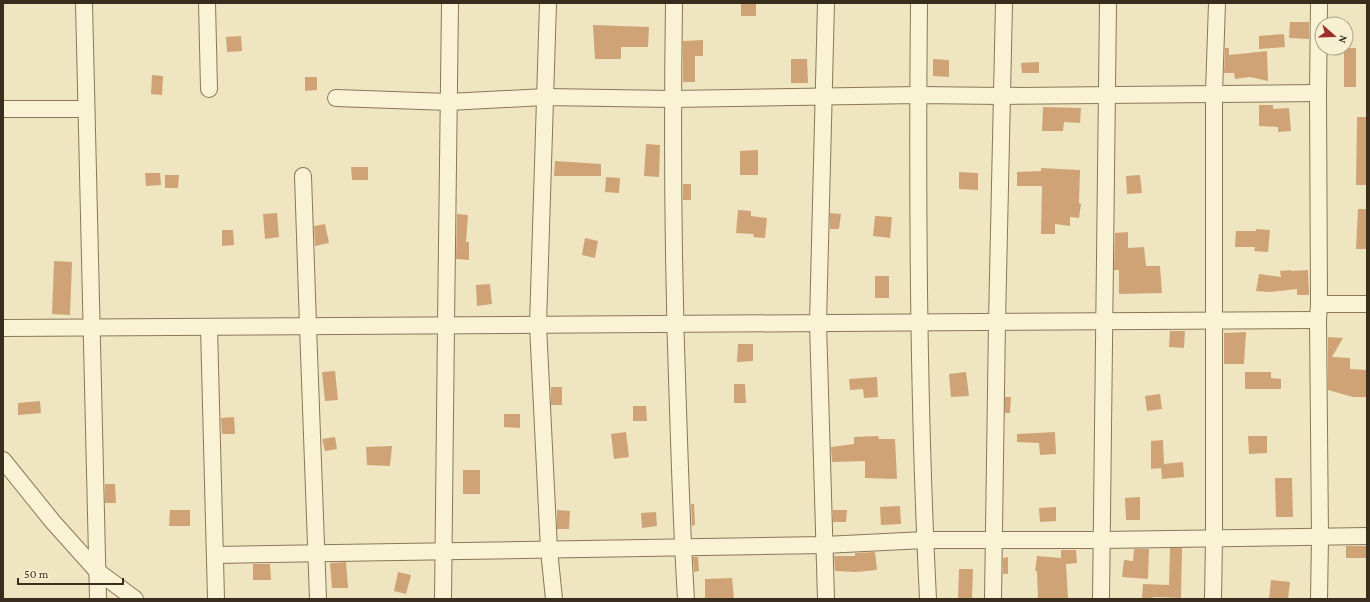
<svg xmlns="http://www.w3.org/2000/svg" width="1370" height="602" viewBox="0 0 1370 602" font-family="'Crimson Pro',serif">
  <rect width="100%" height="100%" fill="#efe6c1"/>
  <!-- building -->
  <g fill="#cfa376">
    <rect x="741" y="3" width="15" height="13"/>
    <path d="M 1290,22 L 1309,22 L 1309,39 L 1289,38 Z"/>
    <path d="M 593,25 L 649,27 L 648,47 L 621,47 L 621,59 L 595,59 Z"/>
    <path d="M 1284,34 L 1285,47 L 1259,49 L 1259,36 Z"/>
    <path d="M 241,36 L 242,51 L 227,52 L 226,37 Z"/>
    <path d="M 703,40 L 703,56 L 695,56 L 695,82 L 683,82 L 683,41 Z"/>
    <path d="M 1225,48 L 1229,48 L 1229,55 L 1267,51 L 1268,81 L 1250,77 L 1235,79 L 1234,73 L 1224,73 Z"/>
    <rect x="1344" y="48" width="12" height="39"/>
    <path d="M 791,59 L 807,59 L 808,83 L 791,83 Z"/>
    <path d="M 933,59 L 949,60 L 949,77 L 933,76 Z"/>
    <path d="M 1039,62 L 1039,73 L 1022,73 L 1021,63 Z"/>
    <path d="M 152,75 L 163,76 L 162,95 L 151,94 Z"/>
    <path d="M 305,77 L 317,77 L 317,90 L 305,91 Z"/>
    <path d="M 1259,105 L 1273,105 L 1273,109 L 1289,108 L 1291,131 L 1278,132 L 1278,127 L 1259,126 Z"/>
    <path d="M 1043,107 L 1081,108 L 1080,123 L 1064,122 L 1063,131 L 1042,131 Z"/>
    <path d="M 1357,117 L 1367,117 L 1367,185 L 1356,185 Z"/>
    <path d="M 646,144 L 660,145 L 659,177 L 644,176 Z"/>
    <path d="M 758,150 L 758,175 L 740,175 L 740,151 Z"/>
    <path d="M 555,161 L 601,164 L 601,176 L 554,176 Z"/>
    <path d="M 351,167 L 368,167 L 368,180 L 352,180 Z"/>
    <path d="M 1041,168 L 1080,170 L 1079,203 L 1081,204 L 1079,218 L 1070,217 L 1070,226 L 1055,224 L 1055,234 L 1041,234 L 1042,186 L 1017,186 L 1017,172 L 1041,171 Z"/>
    <path d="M 959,172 L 978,173 L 978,190 L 959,189 Z"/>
    <path d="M 145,173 L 160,173 L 161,185 L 146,186 Z"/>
    <path d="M 165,175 L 179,175 L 178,188 L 165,188 Z"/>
    <path d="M 1140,175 L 1142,193 L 1127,194 L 1126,176 Z"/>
    <path d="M 606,177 L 620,178 L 619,193 L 605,192 Z"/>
    <rect x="683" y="184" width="8" height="16"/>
    <path d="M 1358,209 L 1367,209 L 1367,249 L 1356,249 Z"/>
    <path d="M 738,210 L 751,211 L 751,216 L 767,218 L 765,238 L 753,237 L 754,234 L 736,233 Z"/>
    <path d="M 277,213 L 279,237 L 265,239 L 263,214 Z"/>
    <path d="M 830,213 L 841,214 L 839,229 L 830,229 Z"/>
    <path d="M 457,214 L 468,215 L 466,242 L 469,242 L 469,260 L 456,259 Z"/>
    <path d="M 875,216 L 892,217 L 890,238 L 873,236 Z"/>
    <path d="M 325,224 L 329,243 L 315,246 L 314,226 Z"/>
    <path d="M 1256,229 L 1270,230 L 1268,252 L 1254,251 L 1255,247 L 1235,247 L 1236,231 L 1256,231 Z"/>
    <path d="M 222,230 L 233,230 L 234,245 L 222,246 Z"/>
    <path d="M 1128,232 L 1128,248 L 1144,247 L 1146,266 L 1160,266 L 1162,293 L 1119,294 L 1119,270 L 1114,270 L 1115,233 Z"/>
    <path d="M 585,238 L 598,241 L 595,258 L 582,255 Z"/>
    <path d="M 54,261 L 72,262 L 70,315 L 52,314 Z"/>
    <path d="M 1291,270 L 1291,271 L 1308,270 L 1309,295 L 1297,295 L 1297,289 L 1269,292 L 1256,291 L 1259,274 L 1281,277 L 1280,271 Z"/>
    <rect x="875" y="276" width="14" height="22"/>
    <path d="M 490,284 L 492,304 L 477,306 L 476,285 Z"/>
    <path d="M 1170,331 L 1185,331 L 1184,348 L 1169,347 Z"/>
    <path d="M 1246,332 L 1244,364 L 1224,364 L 1224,333 Z"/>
    <path d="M 1328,337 L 1343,338 L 1332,357 L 1350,358 L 1350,369 L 1367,370 L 1367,397 L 1353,397 L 1328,390 Z"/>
    <path d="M 738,344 L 753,344 L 753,361 L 737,362 Z"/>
    <path d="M 335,371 L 338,400 L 325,401 L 322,372 Z"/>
    <path d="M 966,372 L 969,396 L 951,397 L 949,374 Z"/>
    <path d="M 1245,372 L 1271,372 L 1271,378 L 1281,379 L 1281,389 L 1245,389 Z"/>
    <path d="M 877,377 L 878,397 L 864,398 L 863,389 L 850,390 L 849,379 Z"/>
    <path d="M 734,384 L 745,384 L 746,403 L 734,403 Z"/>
    <rect x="551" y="387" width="11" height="18"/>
    <path d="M 1160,394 L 1162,409 L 1147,411 L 1145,396 Z"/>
    <path d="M 1005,397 L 1011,397 L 1010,413 L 1005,413 Z"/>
    <path d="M 40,401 L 41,413 L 18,415 L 18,403 Z"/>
    <path d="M 633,406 L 646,406 L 647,421 L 633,421 Z"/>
    <path d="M 504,414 L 520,414 L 520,428 L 504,427 Z"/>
    <path d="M 234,417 L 235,434 L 222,434 L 221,418 Z"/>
    <path d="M 626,432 L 629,457 L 614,459 L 611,434 Z"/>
    <path d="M 1055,432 L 1056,454 L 1040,455 L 1039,443 L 1017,442 L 1017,434 Z"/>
    <path d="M 878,436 L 879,439 L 895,439 L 897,479 L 865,478 L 865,461 L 832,462 L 831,447 L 854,444 L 854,437 Z"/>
    <path d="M 1248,436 L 1267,436 L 1267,453 L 1249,454 Z"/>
    <path d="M 335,437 L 337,449 L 325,451 L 322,439 Z"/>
    <path d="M 1163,440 L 1164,464 L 1183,462 L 1184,477 L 1162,479 L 1161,468 L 1151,469 L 1151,441 Z"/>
    <path d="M 392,446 L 390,466 L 367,465 L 366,447 Z"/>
    <rect x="463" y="470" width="17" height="24"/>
    <path d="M 1275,478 L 1292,478 L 1293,517 L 1276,517 Z"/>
    <path d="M 105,484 L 115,484 L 116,503 L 105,503 Z"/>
    <path d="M 1140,497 L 1140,520 L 1126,520 L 1125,498 Z"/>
    <path d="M 691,504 L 694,504 L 695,525 L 692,526 Z"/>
    <path d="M 900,506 L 901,524 L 881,525 L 880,507 Z"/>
    <path d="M 1056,507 L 1056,521 L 1040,522 L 1039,508 Z"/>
    <path d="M 170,510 L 190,510 L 190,526 L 169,526 Z"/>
    <path d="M 557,510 L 570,511 L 569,529 L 557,529 Z"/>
    <path d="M 833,510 L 847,510 L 846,522 L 833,522 Z"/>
    <path d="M 656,512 L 657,526 L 642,528 L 641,513 Z"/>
    <rect x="1346" y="546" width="21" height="12"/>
    <path d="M 1170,548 L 1182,548 L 1181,598 L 1153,597 L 1153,599 L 1142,599 L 1143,584 L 1169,585 Z"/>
    <path d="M 1134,549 L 1149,549 L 1148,579 L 1122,577 L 1124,560 L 1133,561 Z"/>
    <path d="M 1061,550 L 1076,550 L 1077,563 L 1066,564 L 1068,599 L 1038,599 L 1037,571 L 1035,571 L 1037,556 L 1061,558 Z"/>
    <path d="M 875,552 L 877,570 L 856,572 L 835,571 L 834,556 L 855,556 L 855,553 Z"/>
    <path d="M 693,557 L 698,557 L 699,571 L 694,572 Z"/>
    <path d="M 1008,557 L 1008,574 L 1003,574 L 1003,558 Z"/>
    <path d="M 346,562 L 348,588 L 332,588 L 330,563 Z"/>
    <path d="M 253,564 L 270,564 L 271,580 L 253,580 Z"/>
    <path d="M 959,569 L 973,569 L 972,599 L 958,599 Z"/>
    <path d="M 398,572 L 411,575 L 406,594 L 394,591 Z"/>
    <path d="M 732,578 L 734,599 L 705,599 L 705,579 Z"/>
    <path d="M 1271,580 L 1290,582 L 1288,599 L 1269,599 Z"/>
  </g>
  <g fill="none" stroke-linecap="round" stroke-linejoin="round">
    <defs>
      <g id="minor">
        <path d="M 84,3 L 98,599"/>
        <path d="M 207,3 L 209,89"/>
        <path d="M 548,3 L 538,325 L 549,550 L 554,599"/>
        <path d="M 674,3 C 672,138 673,273 678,409 C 680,472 682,536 686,599"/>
        <path d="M 826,3 L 818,323 L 826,599"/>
        <path d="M 919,3 C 917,202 918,401 928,599"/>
        <path d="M 336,98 L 449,102 L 545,97 L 672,99 L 918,95 L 1003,96 L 1318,93"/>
        <path d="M 3,109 L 86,109"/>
        <path d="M 303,176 L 308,326 L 318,599"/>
        <path d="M 1319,304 L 1367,304"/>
        <path d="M 209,327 L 216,599"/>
        <path d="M 3,328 L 1318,320"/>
        <path d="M 3,460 L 53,522 L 97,571 L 135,599"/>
        <path d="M 215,555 L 824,545 L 925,540 L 1103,540 L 1367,536"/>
        <path d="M 443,599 L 446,325 L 450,3"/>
        <path d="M 993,599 L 997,322 L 1004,3"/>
        <path d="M 1101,599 L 1108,3"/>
        <path d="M 1213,599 L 1214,539 L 1214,93 L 1217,3"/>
        <path d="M 1319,599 L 1320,537 L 1318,320 L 1319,304 L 1318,93 L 1319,3"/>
      </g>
    </defs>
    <!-- minor casing -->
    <use href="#minor" stroke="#8a7758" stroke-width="18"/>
    <!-- minor -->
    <use href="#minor" stroke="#faf2d5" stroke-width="16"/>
  </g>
  <!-- border -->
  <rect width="1370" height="602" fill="none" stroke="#392d1d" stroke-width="8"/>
  <!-- north arrow -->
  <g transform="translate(1334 36) rotate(110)"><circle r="19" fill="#f7efd1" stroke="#aba189"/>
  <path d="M0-3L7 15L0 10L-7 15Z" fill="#9b2f26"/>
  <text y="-6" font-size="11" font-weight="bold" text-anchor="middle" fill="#392d1d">N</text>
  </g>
  <!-- scale -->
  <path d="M18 578v6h105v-6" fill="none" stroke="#392d1d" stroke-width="2"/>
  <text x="24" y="578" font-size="12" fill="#392d1d" stroke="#f7efd1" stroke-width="3" paint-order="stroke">50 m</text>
</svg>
